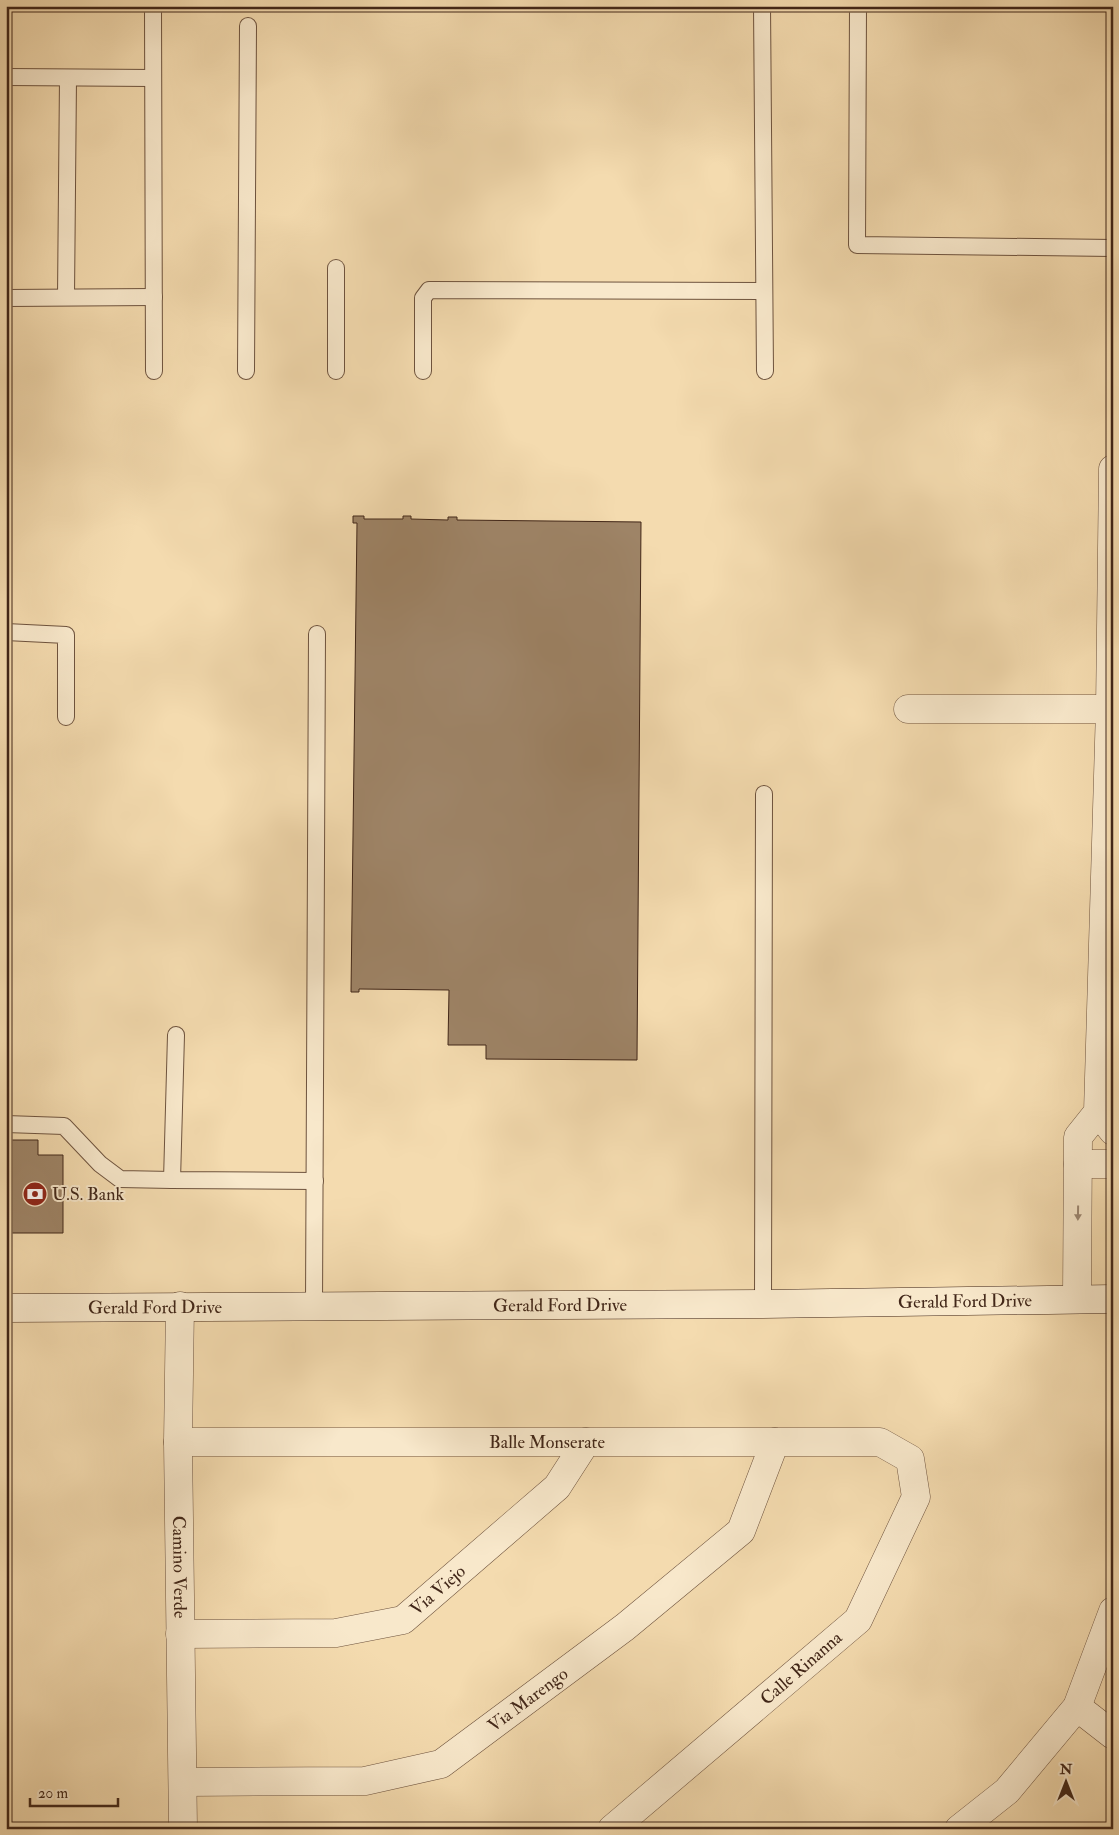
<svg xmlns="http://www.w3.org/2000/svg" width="1119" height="1835" viewBox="0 0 1119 1835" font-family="'IM FELL Double Pica',serif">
  <rect width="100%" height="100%" fill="#f4dbaf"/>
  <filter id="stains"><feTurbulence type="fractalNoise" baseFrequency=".004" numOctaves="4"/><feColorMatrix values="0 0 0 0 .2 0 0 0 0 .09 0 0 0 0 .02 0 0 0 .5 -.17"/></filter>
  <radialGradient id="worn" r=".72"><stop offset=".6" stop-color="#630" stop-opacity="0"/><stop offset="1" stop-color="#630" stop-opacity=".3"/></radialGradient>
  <!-- building -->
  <g fill="#9e8467" stroke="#412618">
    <path d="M 353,516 L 364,516 L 364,519 L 403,519 L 403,516 L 411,516 L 411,519 L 448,520 L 448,517 L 457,517 L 457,520 L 641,522 L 637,1060 L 486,1059 L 486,1045 L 448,1045 L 449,990 L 359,989 L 359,992 L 351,992 L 357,523 L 353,523 Z"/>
    <path d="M 6,1140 L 38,1140 L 38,1155 L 63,1155 L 63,1233 L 6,1233 Z"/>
  </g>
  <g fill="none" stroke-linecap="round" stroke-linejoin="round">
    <defs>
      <g id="service">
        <path d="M 153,6 L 154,371"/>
        <path d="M 762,6 L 765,371"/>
        <path d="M 858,6 L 857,245 L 1113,248"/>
        <path d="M 6,77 L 153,78"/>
        <path d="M 336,268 L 336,371"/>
        <path d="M 66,297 L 68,78"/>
        <path d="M 6,298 L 154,297"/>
        <path d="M 246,371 L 248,26"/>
        <path d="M 423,371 L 423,298 L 429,290 L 764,291"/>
        <path d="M 6,632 L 66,635 L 66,717"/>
        <path d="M 176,1035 L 172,1180 L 315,1181"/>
        <path d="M 6,1124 L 64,1126 L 100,1164 L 120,1179 L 172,1180"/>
        <path d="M 763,1304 L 764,794"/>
        <path d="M 314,1306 L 317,634"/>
      </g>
      <g id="minor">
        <path d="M 908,709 L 1110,709"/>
        <path d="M 1098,1112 L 1113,1131"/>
        <path d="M 1078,1164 L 1113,1164"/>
        <path d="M 1077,1299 L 1078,1137 L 1098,1112 L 1110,709 L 1113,469"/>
        <path id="s1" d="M 180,1306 L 178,1442 L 183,1829"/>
        <path id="s2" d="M 178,1442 L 880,1442 L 910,1459 L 916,1497 L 858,1620 L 612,1829"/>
        <path id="s3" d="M 180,1634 L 336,1633 L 403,1620 L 557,1487 L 586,1442"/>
        <path d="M 1077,1707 L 1113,1735"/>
        <path id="s4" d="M 183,1782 L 365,1781 L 441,1764 L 625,1627 L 741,1531 L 775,1442"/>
        <path d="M 959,1829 L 1007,1791 L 1077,1707 L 1113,1611"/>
      </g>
      <g id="secondary">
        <path id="s5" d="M 6,1308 L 763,1304 L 1113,1299"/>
      </g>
    </defs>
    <!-- service casing -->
    <use href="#service" stroke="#6e533e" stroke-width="18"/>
    <!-- minor casing -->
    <use href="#minor" stroke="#6e533e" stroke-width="29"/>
    <!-- secondary casing -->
    <use href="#secondary" stroke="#412618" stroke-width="29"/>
    <!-- service -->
    <use href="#service" stroke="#f8e8cb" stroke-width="16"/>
    <!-- minor -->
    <use href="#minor" stroke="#f8e8cb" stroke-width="28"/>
    <!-- secondary -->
    <use href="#secondary" stroke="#f8e8cb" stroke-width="28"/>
  </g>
  <!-- one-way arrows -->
  <defs><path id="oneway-solid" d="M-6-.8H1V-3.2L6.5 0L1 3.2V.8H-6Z" transform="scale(1.25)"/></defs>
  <use fill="#9c8772" href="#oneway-solid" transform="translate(1078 1213) rotate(91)"/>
  <!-- icons -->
  <defs>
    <symbol id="bank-disc" viewBox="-11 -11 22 22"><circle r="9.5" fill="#8f2418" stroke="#f8e8cb"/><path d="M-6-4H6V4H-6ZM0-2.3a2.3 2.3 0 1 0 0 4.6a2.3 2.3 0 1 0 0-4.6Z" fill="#fff"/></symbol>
  </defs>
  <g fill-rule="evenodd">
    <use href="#bank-disc" x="21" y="1180" width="28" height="28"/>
  </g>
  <g text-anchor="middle" stroke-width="4" stroke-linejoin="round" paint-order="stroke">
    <!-- poi labels -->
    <g font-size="18" fill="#412618" stroke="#f8e8cb" text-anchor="start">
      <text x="52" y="1200">U.S. Bank</text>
    </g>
    <!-- street labels -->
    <g font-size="18" fill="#412618" stroke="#f8e8cb">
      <text dy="6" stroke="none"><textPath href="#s5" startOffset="959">Gerald Ford Drive</textPath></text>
      <text dy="6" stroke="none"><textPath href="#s5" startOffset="554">Gerald Ford Drive</textPath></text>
      <text dy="6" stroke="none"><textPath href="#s5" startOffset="149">Gerald Ford Drive</textPath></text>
      <text dy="6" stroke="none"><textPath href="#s2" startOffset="369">Balle Monserate</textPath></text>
      <text dy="6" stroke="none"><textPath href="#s1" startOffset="261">Camino Verde</textPath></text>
      <text dy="6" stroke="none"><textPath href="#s3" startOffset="270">Via Viejo</textPath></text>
      <text transform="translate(801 1668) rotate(-41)" y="6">Calle Rinanna</text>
      <text dy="6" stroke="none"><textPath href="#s4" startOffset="368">Via Marengo</textPath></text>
    </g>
  </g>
  <!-- margin -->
  <rect width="1119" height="1835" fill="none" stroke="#f4dbaf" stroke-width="25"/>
  <rect x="8" y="8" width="1104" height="1820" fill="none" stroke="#412618" stroke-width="2.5"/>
  <rect x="12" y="12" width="1094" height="1810" fill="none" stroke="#412618"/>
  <!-- north arrow -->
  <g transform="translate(1066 1782)" stroke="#f8e8cb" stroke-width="4" paint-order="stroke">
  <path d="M0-4L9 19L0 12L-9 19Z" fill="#412618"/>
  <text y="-8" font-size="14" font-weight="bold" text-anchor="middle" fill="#412618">N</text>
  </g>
  <!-- scale -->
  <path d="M30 1798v8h88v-8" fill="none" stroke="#412618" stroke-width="2.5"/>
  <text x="38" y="1798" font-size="15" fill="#412618" stroke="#f8e8cb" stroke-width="4" paint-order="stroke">20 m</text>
  <rect width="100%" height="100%" filter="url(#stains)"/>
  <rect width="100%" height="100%" fill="url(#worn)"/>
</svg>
